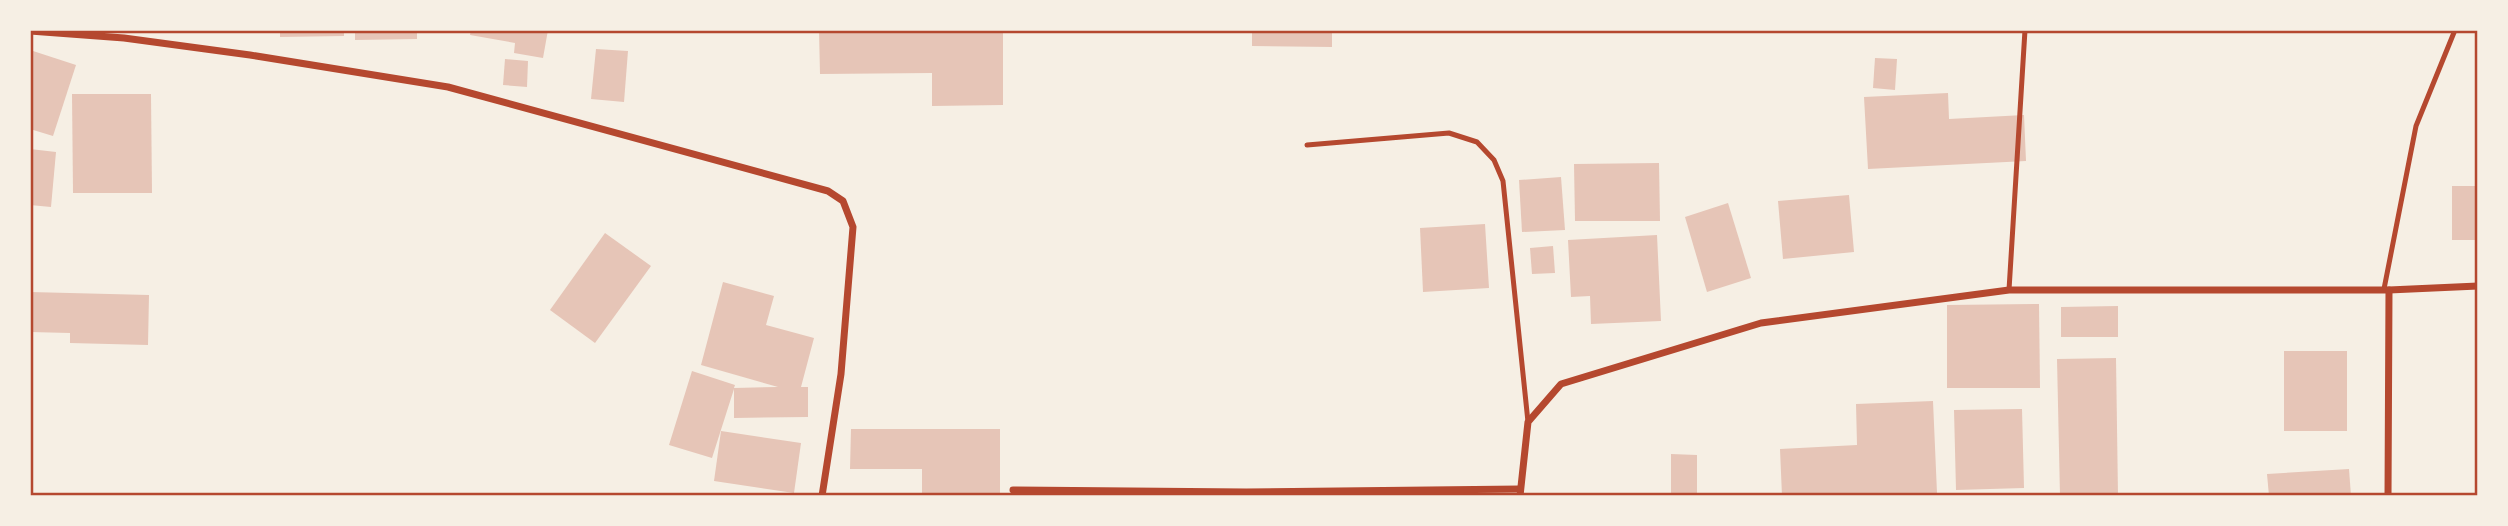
<svg xmlns="http://www.w3.org/2000/svg" width="2508" height="526" viewBox="0 0 2508 526" font-family="Georgia,serif">
  <rect width="100%" height="100%" fill="#f6efe4"/>
  <!-- building -->
  <g fill="#e6c5b7">
    <path d="M 280,30 L 344,30 L 344,36 L 280,37 Z"/>
    <path d="M 355,30 L 417,30 L 417,39 L 355,40 Z"/>
    <path d="M 471,30 L 548,30 L 543,58 L 514,53 L 515,43 L 470,35 Z"/>
    <path d="M 819,30 L 1003,30 L 1003,105 L 932,106 L 932,73 L 820,74 Z"/>
    <path d="M 1252,30 L 1332,30 L 1332,47 L 1252,46 Z"/>
    <path d="M 596,49 L 628,51 L 624,102 L 591,99 Z"/>
    <path d="M 30,50 L 76,65 L 53,136 L 30,129 Z"/>
    <path d="M 1875,58 L 1897,59 L 1895,90 L 1873,88 Z"/>
    <path d="M 505,59 L 528,61 L 527,87 L 503,85 Z"/>
    <path d="M 1948,93 L 1949,119 L 2024,115 L 2026,161 L 1868,169 L 1864,97 Z"/>
    <path d="M 72,94 L 151,94 L 152,193 L 73,193 Z"/>
    <path d="M 30,149 L 56,152 L 51,207 L 30,205 Z"/>
    <path d="M 1659,163 L 1660,221 L 1575,221 L 1574,164 Z"/>
    <path d="M 1561,177 L 1565,230 L 1522,232 L 1519,180 Z"/>
    <rect x="2452" y="186" width="26" height="54"/>
    <path d="M 1849,195 L 1854,252 L 1783,259 L 1778,201 Z"/>
    <path d="M 1728,203 L 1751,278 L 1707,292 L 1685,217 Z"/>
    <path d="M 1485,224 L 1489,288 L 1423,292 L 1420,228 Z"/>
    <path d="M 605,233 L 651,266 L 595,343 L 550,310 Z"/>
    <path d="M 1657,235 L 1661,321 L 1591,324 L 1590,296 L 1571,297 L 1568,240 Z"/>
    <path d="M 1553,246 L 1555,273 L 1532,274 L 1530,248 Z"/>
    <path d="M 723,282 L 774,296 L 766,325 L 814,338 L 801,387 L 808,387 L 808,417 L 734,418 L 734,389 L 712,458 L 669,445 L 692,371 L 735,385 L 734,388 L 778,387 L 701,365 Z"/>
    <path d="M 30,292 L 149,295 L 148,345 L 70,343 L 70,333 L 30,332 Z"/>
    <path d="M 2039,304 L 2040,388 L 1947,388 L 1947,305 Z"/>
    <path d="M 2118,306 L 2118,337 L 2061,337 L 2061,307 Z"/>
    <rect x="2284" y="351" width="63" height="80"/>
    <path d="M 2116,358 L 2118,496 L 2060,496 L 2057,359 Z"/>
    <path d="M 1933,401 L 1937,493 L 1782,496 L 1780,449 L 1857,445 L 1856,404 Z"/>
    <path d="M 2022,409 L 2024,488 L 1956,490 L 1954,410 Z"/>
    <path d="M 851,429 L 1000,429 L 1000,496 L 922,496 L 922,469 L 850,469 Z"/>
    <path d="M 721,431 L 801,443 L 794,493 L 714,481 Z"/>
    <path d="M 1671,454 L 1697,455 L 1697,496 L 1671,496 Z"/>
    <path d="M 2349,469 L 2351,496 L 2269,496 L 2267,474 Z"/>
  </g>
  <g fill="none" stroke-linecap="round" stroke-linejoin="round">
    <!-- service -->
    <g stroke="#b5482f" stroke-width="5">
      <path d="M 1307,145 L 1449,133 L 1477,142 L 1494,160 L 1503,181 L 1528,422"/>
      <path d="M 2384,289 L 2416,126 L 2455,30"/>
      <path d="M 2009,290 L 2025,30"/>
    </g>
    <!-- minor -->
    <g stroke="#b5482f" stroke-width="7">
      <path d="M 30,31 L 124,38 L 250,55 L 448,87 L 828,191 L 843,201 L 853,227 L 841,374 L 822,496"/>
      <path d="M 1013,490 L 1246,492 L 1520,489"/>
      <path d="M 1520,496 L 1528,422 L 1561,384 L 1761,323 L 2009,290 L 2389,290 L 2478,286"/>
      <path d="M 2388,496 L 2389,290"/>
    </g>
  </g>
  <!-- border -->
  <rect width="2508" height="526" fill="none" stroke="#f6efe4" stroke-width="63"/>
  <rect x="32" y="32" width="2444" height="462" fill="none" stroke="#b5482f" stroke-width="2.5"/>
</svg>
